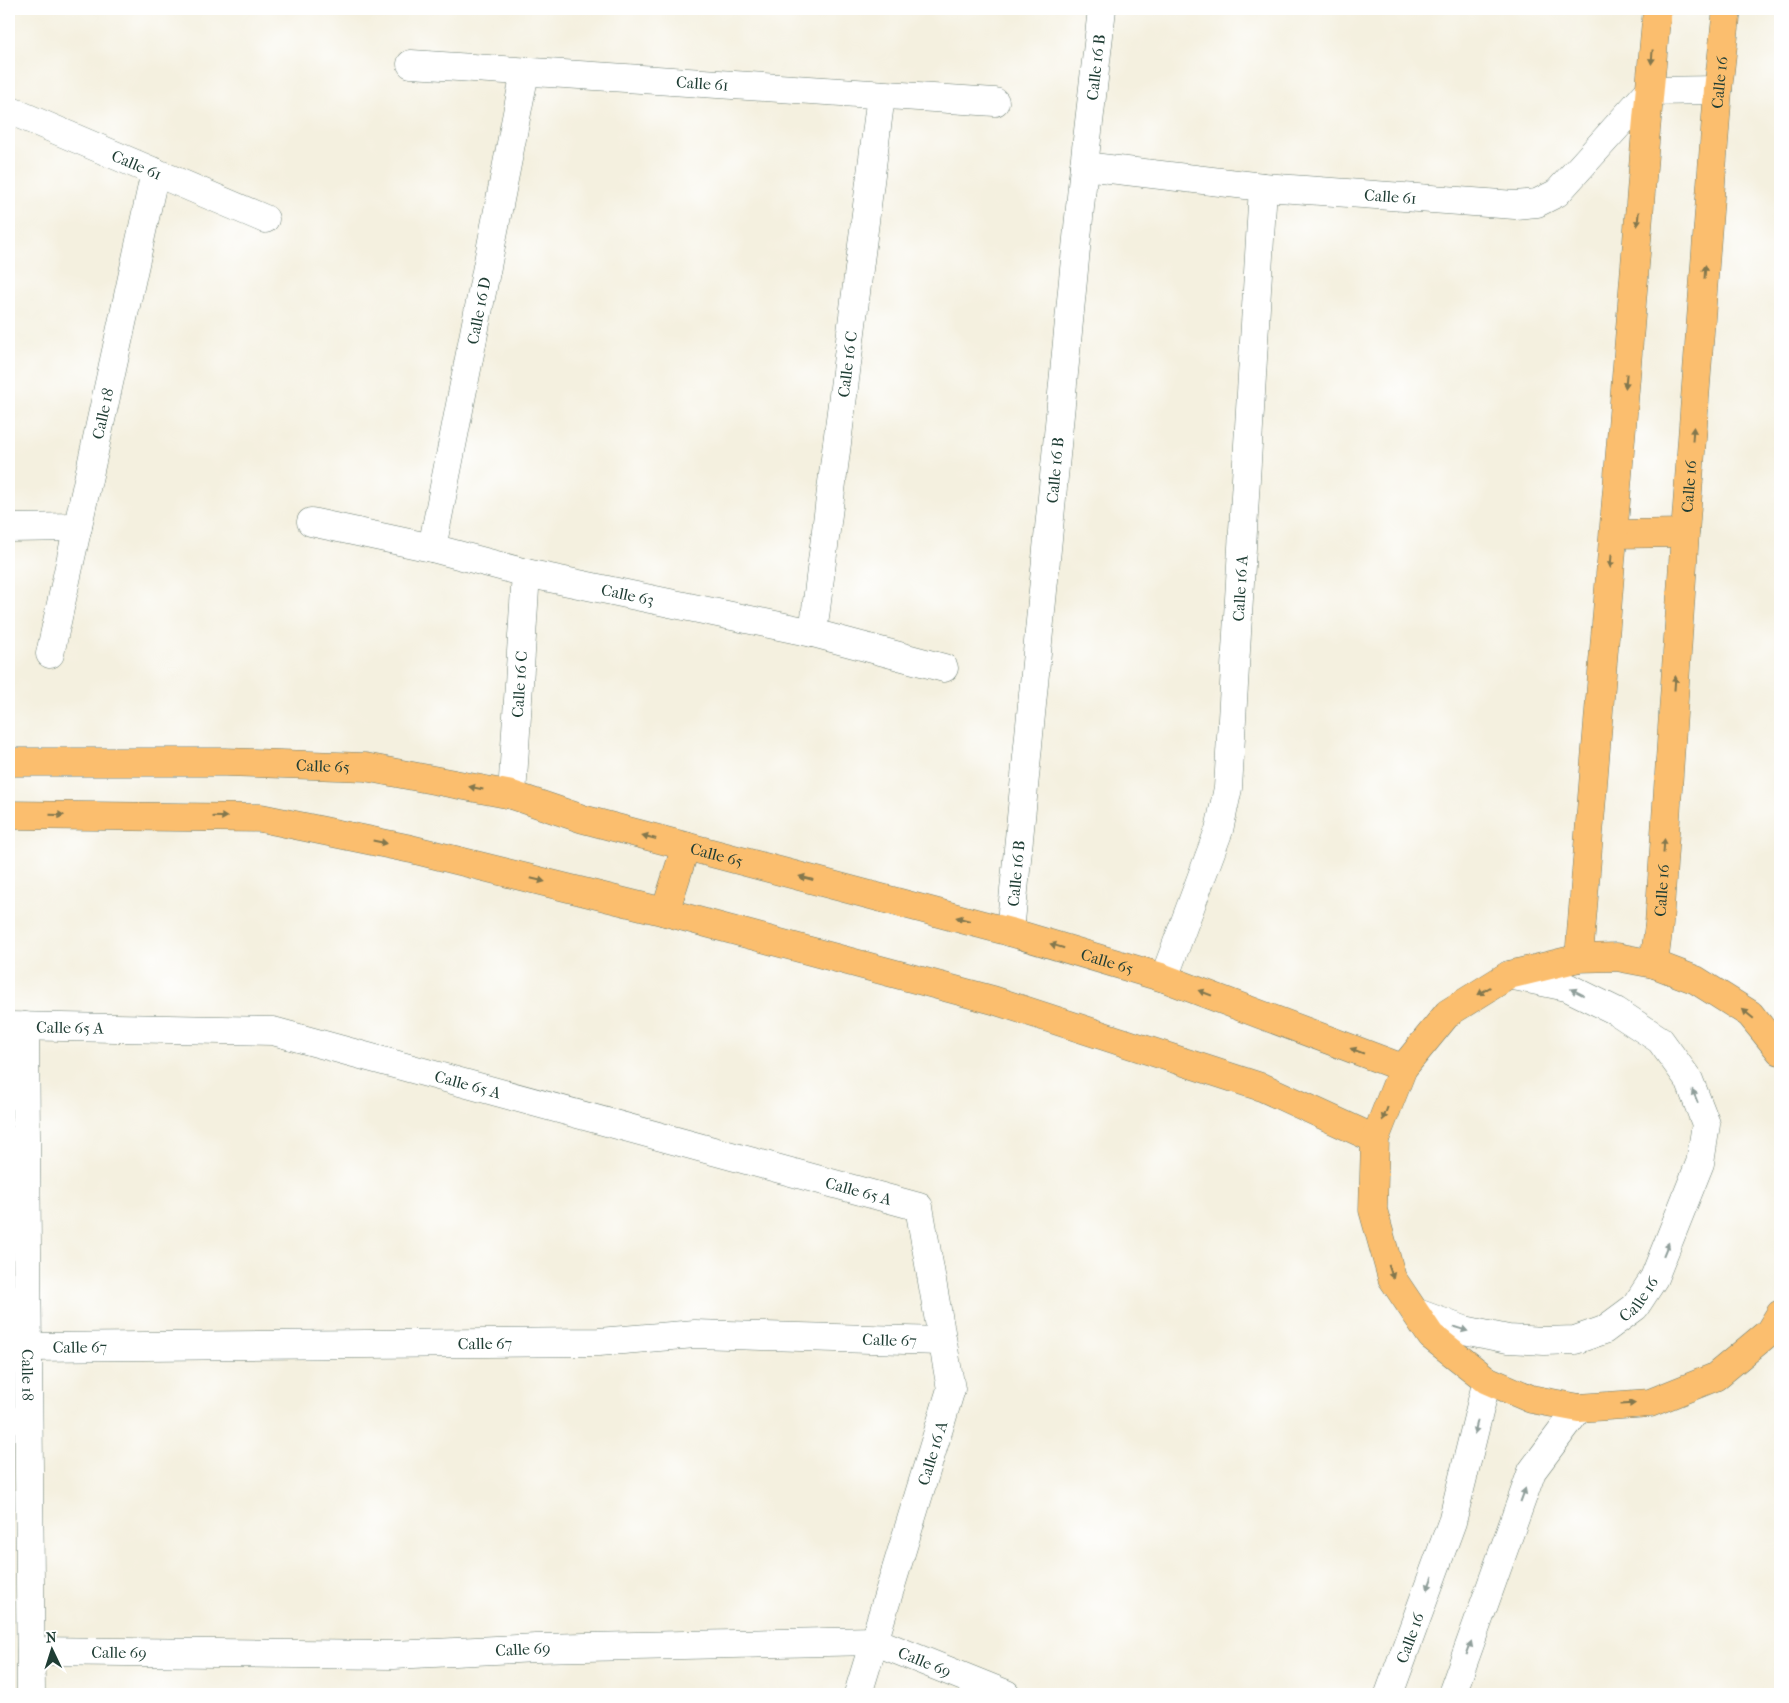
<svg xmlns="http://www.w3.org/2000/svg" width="1789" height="1703" viewBox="0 0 1789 1703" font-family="'IM FELL French Canon',serif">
  <rect width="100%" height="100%" fill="#fff"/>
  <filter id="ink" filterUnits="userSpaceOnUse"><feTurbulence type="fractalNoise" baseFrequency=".02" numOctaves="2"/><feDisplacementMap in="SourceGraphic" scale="10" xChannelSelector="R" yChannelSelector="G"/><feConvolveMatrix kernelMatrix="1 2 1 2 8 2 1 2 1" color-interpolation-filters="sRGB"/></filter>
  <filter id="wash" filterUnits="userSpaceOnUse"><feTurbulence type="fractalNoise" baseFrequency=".0096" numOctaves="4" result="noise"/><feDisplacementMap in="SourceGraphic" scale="20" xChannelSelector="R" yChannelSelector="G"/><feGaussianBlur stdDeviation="1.12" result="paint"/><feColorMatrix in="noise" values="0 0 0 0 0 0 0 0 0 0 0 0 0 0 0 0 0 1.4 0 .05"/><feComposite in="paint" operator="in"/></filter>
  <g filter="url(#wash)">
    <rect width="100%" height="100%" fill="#f4f0df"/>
  </g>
  <g filter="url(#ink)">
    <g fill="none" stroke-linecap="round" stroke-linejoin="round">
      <defs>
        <g id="minor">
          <path id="s1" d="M 411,64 L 995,102"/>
          <path id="s2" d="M 9,110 L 265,219"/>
          <path id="s3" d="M 1084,166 L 1263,187 L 1515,205 L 1537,203 L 1557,193 L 1649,91 L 1718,90"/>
          <path id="s4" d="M 311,522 L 432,548 L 526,573 L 813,633 L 944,668"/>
          <path d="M 9,528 L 78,527"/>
          <path id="s5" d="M 432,548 L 525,72"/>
          <path id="s6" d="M 813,633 L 881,95"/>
          <path id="s7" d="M 50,654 L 155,172"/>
          <path id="s8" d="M 512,795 L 526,573"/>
          <path id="s9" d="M 1010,932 L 1084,166 L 1102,9"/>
          <path id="s10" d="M 1164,978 L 1219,830 L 1228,788 L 1263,187"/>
          <path id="s11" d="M 9,1026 L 273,1031 L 919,1207 L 951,1389 L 858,1694"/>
          <path id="s12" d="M 25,1026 L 31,1694"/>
          <path id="s13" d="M 1415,1312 L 1464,1330 L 1508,1339 L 1544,1341 L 1575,1340 L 1604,1330 L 1635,1307 L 1654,1278 L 1700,1163 L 1706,1124 L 1689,1080 L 1660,1040 L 1616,1011 L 1567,987 L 1509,975"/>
          <path id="s14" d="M 29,1347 L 599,1342 L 695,1334 L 941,1341"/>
          <path id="s15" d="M 31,1651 L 393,1655 L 536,1648 L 874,1641 L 1006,1694"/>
          <path id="s16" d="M 1389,1694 L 1452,1522 L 1487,1380"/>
          <path d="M 1452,1694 L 1532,1471 L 1579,1408"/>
        </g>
        <g id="major">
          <path d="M 1614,534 L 1685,533"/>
          <path id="s17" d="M 9,762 L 225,762 L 365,767 L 512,795 L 583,819 L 1010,932 L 1164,978 L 1403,1068"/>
          <path d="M 9,815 L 261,818 L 411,849 L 665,912 L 993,1000 L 1264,1088 L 1375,1139"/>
          <path d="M 665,912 L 686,846"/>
          <path d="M 1579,958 L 1645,142 L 1657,9"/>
          <path id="s18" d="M 1654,964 L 1659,924 L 1685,533 L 1718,90 L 1727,9"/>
          <path d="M 1780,1051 L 1750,1014 L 1696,980 L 1654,964 L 1617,957 L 1579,958 L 1509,975 L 1448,1013 L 1403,1068 L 1375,1139 L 1373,1210 L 1392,1278 L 1431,1336 L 1487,1380 L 1531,1399 L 1579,1408 L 1650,1403 L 1715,1377 L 1769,1332 L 1780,1314"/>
        </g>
      </defs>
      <!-- minor casing -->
      <use href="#minor" stroke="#6a7c70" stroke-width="29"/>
      <!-- major casing -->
      <use href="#major" stroke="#6a7c70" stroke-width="29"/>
      <!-- minor -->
      <use href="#minor" stroke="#fff" stroke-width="28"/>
      <!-- major -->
      <use href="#major" stroke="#fbbe6e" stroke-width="28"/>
    </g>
    <!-- one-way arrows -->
    <defs><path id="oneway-solid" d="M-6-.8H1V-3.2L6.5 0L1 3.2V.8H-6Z" transform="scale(1.25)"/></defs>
    <g fill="#82774e">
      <use href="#oneway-solid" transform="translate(1652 57) rotate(95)"/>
      <use href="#oneway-solid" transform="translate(1638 219) rotate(95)"/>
      <use href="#oneway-solid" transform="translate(1705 272) rotate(-86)"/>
      <use href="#oneway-solid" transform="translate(1626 381) rotate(95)"/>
      <use href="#oneway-solid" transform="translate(1693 434) rotate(-86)"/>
      <use href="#oneway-solid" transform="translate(1611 561) rotate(95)"/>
      <use href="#oneway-solid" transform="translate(1675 683) rotate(-86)"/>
      <use href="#oneway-solid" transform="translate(476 788) rotate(-169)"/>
      <use href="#oneway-solid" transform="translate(57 815) rotate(1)"/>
      <use href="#oneway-solid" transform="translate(220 817) rotate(1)"/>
      <use href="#oneway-solid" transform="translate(649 837) rotate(-165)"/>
      <use href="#oneway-solid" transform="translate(380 842) rotate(11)"/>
      <use href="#oneway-solid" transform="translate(1664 846) rotate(-86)"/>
      <use href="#oneway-solid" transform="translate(806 878) rotate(-165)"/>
      <use href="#oneway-solid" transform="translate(538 880) rotate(14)"/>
      <use href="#oneway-solid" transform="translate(963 919) rotate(-165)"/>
      <use href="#oneway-solid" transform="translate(1057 946) rotate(-163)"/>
      <use href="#oneway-solid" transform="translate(1484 991) rotate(148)"/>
      <use href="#oneway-solid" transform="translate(1205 993) rotate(-159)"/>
      <use href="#oneway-solid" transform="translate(1748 1014) rotate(-140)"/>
      <use href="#oneway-solid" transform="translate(1357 1051) rotate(-159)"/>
      <use href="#oneway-solid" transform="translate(1385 1114) rotate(111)"/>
      <use href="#oneway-solid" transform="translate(1391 1272) rotate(71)"/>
      <use href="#oneway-solid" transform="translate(1628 1404) rotate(-4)"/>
    </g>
    <g fill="#8f9e9a">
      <use href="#oneway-solid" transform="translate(1577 992) rotate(-154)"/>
      <use href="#oneway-solid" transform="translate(1695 1096) rotate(-112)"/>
      <use href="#oneway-solid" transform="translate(1666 1249) rotate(-68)"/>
      <use href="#oneway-solid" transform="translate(1461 1329) rotate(17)"/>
      <use href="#oneway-solid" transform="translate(1476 1427) rotate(104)"/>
      <use href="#oneway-solid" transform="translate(1523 1495) rotate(-70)"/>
      <use href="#oneway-solid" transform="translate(1430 1583) rotate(110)"/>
      <use href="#oneway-solid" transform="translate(1469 1648) rotate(-70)"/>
    </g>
  </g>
  <g text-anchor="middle" stroke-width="4.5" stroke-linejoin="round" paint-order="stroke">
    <!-- street labels -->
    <g font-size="16" fill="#1f3d34" stroke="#fff">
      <text dy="6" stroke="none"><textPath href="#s9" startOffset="869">Calle 16 B</textPath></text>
      <text dy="6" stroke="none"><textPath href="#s18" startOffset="884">Calle 16</textPath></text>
      <text dy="6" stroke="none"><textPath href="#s1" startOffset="292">Calle 61</textPath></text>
      <text dy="6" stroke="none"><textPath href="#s2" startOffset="139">Calle 61</textPath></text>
      <text dy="6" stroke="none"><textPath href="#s3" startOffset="308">Calle 61</textPath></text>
      <text dy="6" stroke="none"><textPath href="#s5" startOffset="242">Calle 16 D</textPath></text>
      <text dy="6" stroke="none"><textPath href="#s6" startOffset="271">Calle 16 C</textPath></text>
      <text dy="6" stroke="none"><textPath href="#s7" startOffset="246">Calle 18</textPath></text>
      <text dy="6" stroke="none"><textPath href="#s9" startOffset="464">Calle 16 B</textPath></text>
      <text dy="6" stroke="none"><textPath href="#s18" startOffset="479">Calle 16</textPath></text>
      <text dy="6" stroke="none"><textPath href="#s10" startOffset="401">Calle 16 A</textPath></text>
      <text dy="6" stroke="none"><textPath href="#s4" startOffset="325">Calle 63</textPath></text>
      <text dy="6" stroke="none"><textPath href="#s8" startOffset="111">Calle 16 C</textPath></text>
      <text dy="6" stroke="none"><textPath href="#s17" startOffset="314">Calle 65</textPath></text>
      <text dy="6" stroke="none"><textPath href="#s17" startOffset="719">Calle 65</textPath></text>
      <text dy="6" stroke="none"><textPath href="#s9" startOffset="59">Calle 16 B</textPath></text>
      <text dy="6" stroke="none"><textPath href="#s18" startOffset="74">Calle 16</textPath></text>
      <text dy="6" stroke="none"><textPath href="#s17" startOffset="1124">Calle 65</textPath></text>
      <text dy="6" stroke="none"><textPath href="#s11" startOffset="61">Calle 65 A</textPath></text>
      <text dy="6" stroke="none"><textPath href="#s11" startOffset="466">Calle 65 A</textPath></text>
      <text dy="6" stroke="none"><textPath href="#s11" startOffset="871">Calle 65 A</textPath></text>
      <text dy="6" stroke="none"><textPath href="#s13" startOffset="242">Calle 16</textPath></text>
      <text dy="6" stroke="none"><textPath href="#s14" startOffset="861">Calle 67</textPath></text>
      <text dy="6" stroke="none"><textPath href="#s14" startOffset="456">Calle 67</textPath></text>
      <text dy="6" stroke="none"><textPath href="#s14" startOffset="51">Calle 67</textPath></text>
      <text dy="6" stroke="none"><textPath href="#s12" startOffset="349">Calle 18</textPath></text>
      <text transform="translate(932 1453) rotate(-73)" y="6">Calle 16 A</text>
      <text dy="6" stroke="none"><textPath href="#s16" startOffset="60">Calle 16</textPath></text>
      <text dy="6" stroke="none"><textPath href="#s15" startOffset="492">Calle 69</textPath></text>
      <text dy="6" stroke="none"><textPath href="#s15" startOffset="88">Calle 69</textPath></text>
      <text dy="6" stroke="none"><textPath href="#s15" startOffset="898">Calle 69</textPath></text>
    </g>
  </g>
  <!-- margin -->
  <rect width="1789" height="1703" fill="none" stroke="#fff" stroke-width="30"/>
  <!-- north arrow -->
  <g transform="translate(52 1650) rotate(356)" stroke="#ffffff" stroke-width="4" paint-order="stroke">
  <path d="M0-4L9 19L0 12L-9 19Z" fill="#1f3d34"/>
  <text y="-8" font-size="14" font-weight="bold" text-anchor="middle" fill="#1f3d34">N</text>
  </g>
</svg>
